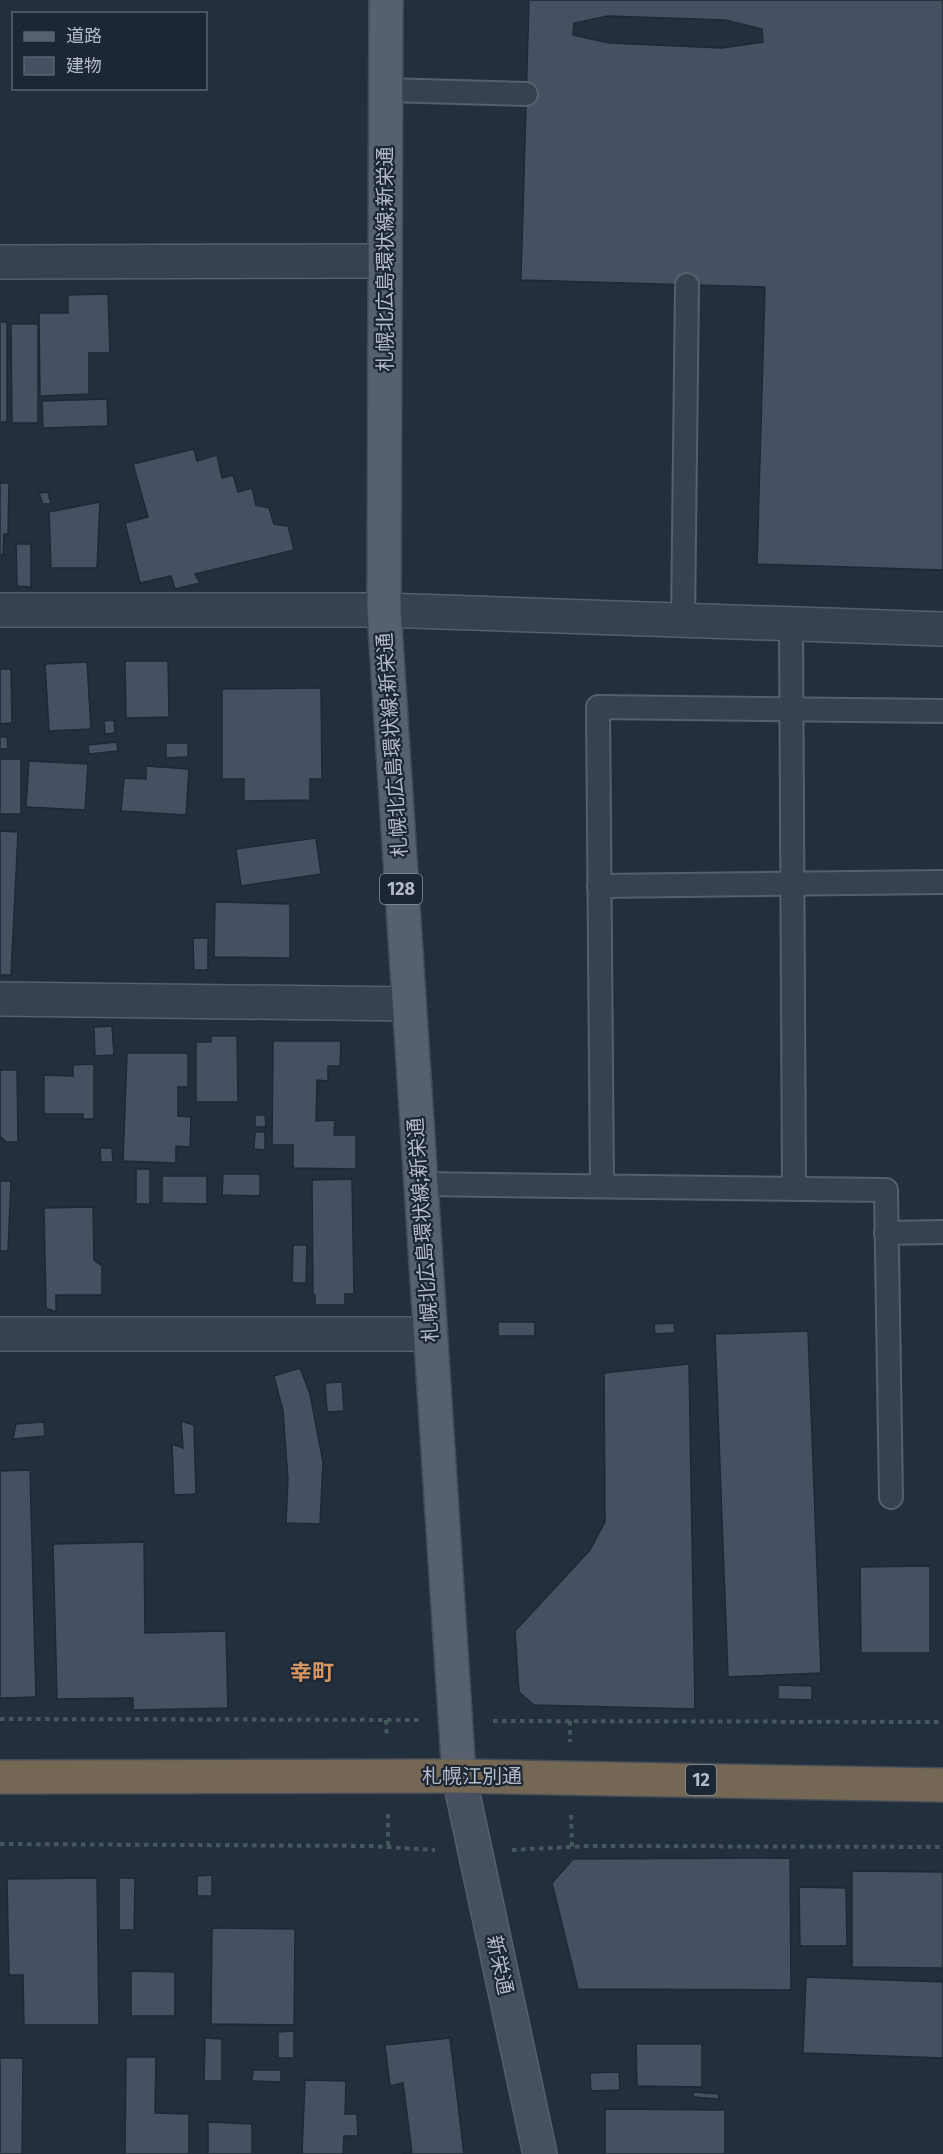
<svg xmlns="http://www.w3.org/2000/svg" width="943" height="2154" viewBox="0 0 943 2154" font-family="'Fira Sans','Noto Sans JP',sans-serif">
  <rect width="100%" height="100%" fill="#242f3e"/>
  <!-- building -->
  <g fill="#455162" stroke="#1f2835" stroke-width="1.5" fill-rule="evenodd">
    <path d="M 529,0 L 943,0 L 943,570 L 757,564 L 765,287 L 521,280 ZM 608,16 L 725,20 L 762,29 L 763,42 L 722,48 L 609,43 L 573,35 L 574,23 Z"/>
    <path d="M 108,294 L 110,353 L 89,353 L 89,394 L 40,396 L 39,313 L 68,313 L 68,295 Z"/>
    <rect x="0" y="322" width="7" height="100"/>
    <path d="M 11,324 L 38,324 L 38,423 L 12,423 Z"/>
    <path d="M 107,399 L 108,426 L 43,428 L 42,401 Z"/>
    <path d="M 194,449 L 197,461 L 217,455 L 222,478 L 233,475 L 238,492 L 252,488 L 256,505 L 269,508 L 274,524 L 288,526 L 294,550 L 195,574 L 200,583 L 175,589 L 171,576 L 140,583 L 125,523 L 148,517 L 133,464 Z"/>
    <path d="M 0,483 L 9,483 L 8,534 L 4,534 L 3,555 L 0,555 Z"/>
    <path d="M 48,492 L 51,504 L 43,504 L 39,493 Z"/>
    <path d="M 100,502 L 97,568 L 51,568 L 49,512 Z"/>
    <path d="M 16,544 L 31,544 L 31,587 L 17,586 Z"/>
    <path d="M 125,661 L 168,661 L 169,717 L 126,718 Z"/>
    <path d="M 87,662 L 91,729 L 49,731 L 45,664 Z"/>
    <path d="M 0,669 L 11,669 L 12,723 L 0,724 Z"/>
    <path d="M 321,688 L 322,779 L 310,779 L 310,800 L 244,801 L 244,779 L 222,779 L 222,689 Z"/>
    <path d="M 114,720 L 115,733 L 105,734 L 104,721 Z"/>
    <path d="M 0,737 L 7,737 L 8,749 L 0,749 Z"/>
    <path d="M 117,742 L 118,751 L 89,754 L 88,745 Z"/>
    <path d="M 166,743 L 188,743 L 188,757 L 166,758 Z"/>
    <rect x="0" y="759" width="21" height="55"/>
    <path d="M 29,761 L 88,764 L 85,810 L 26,807 Z"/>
    <path d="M 146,766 L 189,769 L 186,815 L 121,811 L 124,778 L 146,779 Z"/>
    <path d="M 0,831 L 18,832 L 11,975 L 0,975 Z"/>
    <path d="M 316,838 L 321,874 L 241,886 L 236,849 Z"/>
    <path d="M 215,902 L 290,904 L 290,958 L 214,957 Z"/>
    <path d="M 193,938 L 208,938 L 208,970 L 194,970 Z"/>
    <path d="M 112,1026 L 114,1055 L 95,1056 L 94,1027 Z"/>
    <path d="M 211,1036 L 237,1036 L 238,1102 L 196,1102 L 196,1042 L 211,1042 Z"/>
    <path d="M 273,1041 L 341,1041 L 340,1066 L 328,1066 L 328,1081 L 317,1080 L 316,1121 L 335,1120 L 334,1135 L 356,1135 L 356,1169 L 293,1168 L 293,1145 L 272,1145 Z"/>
    <path d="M 127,1053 L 188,1053 L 188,1087 L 178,1087 L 178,1116 L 191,1117 L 190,1147 L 176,1146 L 176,1163 L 123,1161 Z"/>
    <path d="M 94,1064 L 94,1119 L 83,1119 L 83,1114 L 44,1114 L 44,1075 L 73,1076 L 73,1065 Z"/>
    <path d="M 0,1070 L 17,1070 L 18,1142 L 6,1142 L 0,1136 Z"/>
    <path d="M 255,1115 L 265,1115 L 266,1127 L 255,1127 Z"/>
    <path d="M 255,1132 L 265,1132 L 265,1150 L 254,1149 Z"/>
    <path d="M 100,1148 L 112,1148 L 113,1162 L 101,1162 Z"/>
    <rect x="136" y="1169" width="14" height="35"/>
    <path d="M 223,1174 L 260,1174 L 260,1196 L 222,1195 Z"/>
    <path d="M 162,1176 L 207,1176 L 207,1204 L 162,1203 Z"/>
    <path d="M 352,1179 L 354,1294 L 345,1294 L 345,1305 L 315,1305 L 315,1295 L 313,1294 L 312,1180 Z"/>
    <path d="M 0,1181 L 11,1181 L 8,1251 L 0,1251 Z"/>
    <path d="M 93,1207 L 94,1260 L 102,1266 L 102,1295 L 56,1295 L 56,1312 L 46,1308 L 44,1208 Z"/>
    <path d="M 293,1245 L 307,1245 L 306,1283 L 292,1283 Z"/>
    <rect x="498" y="1322" width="37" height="14"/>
    <path d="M 674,1323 L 675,1333 L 655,1334 L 654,1324 Z"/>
    <path d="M 808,1331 L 821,1673 L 728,1677 L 715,1334 Z"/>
    <path d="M 689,1364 L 695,1709 L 534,1705 L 519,1692 L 515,1631 L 590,1550 L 605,1522 L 604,1373 Z"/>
    <path d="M 300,1368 L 310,1394 L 323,1462 L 320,1524 L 286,1523 L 288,1479 L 283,1411 L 274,1376 Z"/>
    <path d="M 342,1382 L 344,1411 L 327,1412 L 325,1383 Z"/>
    <path d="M 181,1421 L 194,1425 L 196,1494 L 174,1495 L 172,1444 L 183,1448 Z"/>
    <path d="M 44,1422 L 45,1436 L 13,1439 L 16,1424 Z"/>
    <path d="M 30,1470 L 36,1697 L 0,1698 L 0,1471 Z"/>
    <path d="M 144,1542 L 145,1633 L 226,1631 L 228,1708 L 133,1710 L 133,1698 L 57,1699 L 53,1544 Z"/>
    <path d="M 930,1566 L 930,1653 L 861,1653 L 860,1567 Z"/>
    <path d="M 778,1685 L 812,1686 L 812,1700 L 778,1699 Z"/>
    <path d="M 790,1858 L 791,1990 L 578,1989 L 552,1883 L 573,1859 Z"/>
    <path d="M 852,1871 L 943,1872 L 943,1968 L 852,1967 Z"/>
    <path d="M 212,1875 L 212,1896 L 197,1896 L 197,1876 Z"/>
    <path d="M 97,1878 L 99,2025 L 24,2025 L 23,1975 L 9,1975 L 7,1879 Z"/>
    <path d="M 119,1878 L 135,1878 L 134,1930 L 119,1930 Z"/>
    <path d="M 799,1887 L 846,1888 L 847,1946 L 800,1946 Z"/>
    <path d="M 212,1928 L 295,1929 L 294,2025 L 211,2024 Z"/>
    <path d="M 131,1971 L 175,1972 L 175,2016 L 131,2016 Z"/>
    <path d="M 806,1977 L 943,1982 L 943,2058 L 803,2053 Z"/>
    <path d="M 294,2031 L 294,2058 L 278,2058 L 278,2032 Z"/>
    <path d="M 205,2038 L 222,2039 L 222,2081 L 204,2081 Z"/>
    <path d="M 450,2038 L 464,2154 L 402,2154 L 412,2153 L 403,2083 L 390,2086 L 385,2045 Z"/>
    <path d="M 636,2044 L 702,2044 L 702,2087 L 637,2086 Z"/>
    <path d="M 126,2057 L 156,2057 L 155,2113 L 189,2114 L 189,2154 L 125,2154 Z"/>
    <path d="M 0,2058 L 23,2058 L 22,2154 L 0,2154 Z"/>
    <path d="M 253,2070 L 281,2070 L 281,2082 L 252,2081 Z"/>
    <path d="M 619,2072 L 620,2090 L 591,2091 L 590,2073 Z"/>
    <path d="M 305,2080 L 346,2081 L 345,2114 L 357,2114 L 358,2136 L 344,2136 L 343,2154 L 302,2154 Z"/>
    <path d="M 693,2092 L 719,2094 L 719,2099 L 693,2097 Z"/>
    <path d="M 605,2109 L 725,2110 L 725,2154 L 605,2154 Z"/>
    <path d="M 208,2122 L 252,2124 L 252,2154 L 208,2154 Z"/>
  </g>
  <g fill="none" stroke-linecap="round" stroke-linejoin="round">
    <defs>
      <g id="lane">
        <path d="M 386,90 L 526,94"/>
        <path d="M 683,620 L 687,285"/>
        <path d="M 791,624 L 794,1188"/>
        <path d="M 599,886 L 943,882"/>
        <path d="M 420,1184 L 886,1190 L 891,1497"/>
        <path d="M 602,1186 L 598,707 L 943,711"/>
        <path d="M 886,1233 L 943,1232"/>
      </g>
      <g id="street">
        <path d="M 0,262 L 385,261"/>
        <path d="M 0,610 L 384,610 L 943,629"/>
        <path d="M 0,999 L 409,1004"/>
        <path d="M 0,1334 L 430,1334"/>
      </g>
      <path id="secondary" d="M 459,1776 L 540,2154"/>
      <path id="primary" d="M 386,0 L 384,610 L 459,1776"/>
      <path id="highway" d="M 0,1777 L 459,1776 L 943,1785"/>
    </defs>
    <!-- lane casing -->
    <use href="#lane" stroke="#565f6c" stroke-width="26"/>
    <!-- street casing -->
    <use href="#street" stroke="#565f6c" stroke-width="36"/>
    <!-- secondary casing -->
    <use href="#secondary" stroke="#565f6c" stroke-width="36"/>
    <!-- primary casing -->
    <use href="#primary" stroke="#414a57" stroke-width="36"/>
    <!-- highway casing -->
    <use href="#highway" stroke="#434c59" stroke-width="36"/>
    <!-- path -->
    <g stroke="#44595c" stroke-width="4" stroke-dasharray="4.5 4.5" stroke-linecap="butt">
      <path d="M 0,1719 L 419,1720"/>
      <path d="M 386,1720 L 387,1738"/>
      <path d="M 493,1721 L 943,1722"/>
      <path d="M 570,1721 L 570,1742"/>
      <path d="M 388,1814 L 388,1847"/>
      <path d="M 571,1815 L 572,1847"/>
      <path d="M 0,1844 L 370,1846 L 435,1850"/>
      <path d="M 512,1850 L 589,1846 L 943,1847"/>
    </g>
    <!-- lane -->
    <use href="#lane" stroke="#38414e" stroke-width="22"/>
    <!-- street -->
    <use href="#street" stroke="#38414e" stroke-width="33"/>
    <!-- secondary -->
    <use href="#secondary" stroke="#465061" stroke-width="33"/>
    <!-- primary -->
    <use href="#primary" stroke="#56606e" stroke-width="33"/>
    <!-- highway -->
    <use href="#highway" stroke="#746855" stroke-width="33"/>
  </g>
  <g text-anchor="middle" stroke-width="4.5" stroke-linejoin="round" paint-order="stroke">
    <!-- shield labels -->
    <g fill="#1d2633" stroke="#878f9c" stroke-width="1.5">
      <rect x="380" y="874" width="42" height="30" rx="4.5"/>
      <rect x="686" y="1765" width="30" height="30" rx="4.5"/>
    </g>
    <g font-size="18" font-weight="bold" fill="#b4bcc9">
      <text x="401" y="895">128</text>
      <text x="701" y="1786">12</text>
    </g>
    <!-- street labels -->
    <g font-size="20" fill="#b4bcc9" stroke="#1d2633">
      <text transform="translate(385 259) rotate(-90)" y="7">札幌北広島環状線;新栄通</text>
      <text transform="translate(392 745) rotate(-94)" y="7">札幌北広島環状線;新栄通</text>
      <text transform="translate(423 1230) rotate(-94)" y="7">札幌北広島環状線;新栄通</text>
      <text x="472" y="1783">札幌江別通</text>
      <text transform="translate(500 1965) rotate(78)" y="7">新栄通</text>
    </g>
    <!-- quarter labels -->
    <g font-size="22" font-weight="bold" fill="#d59563" stroke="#1d2633">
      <text x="312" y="1680">幸町</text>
    </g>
  </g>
  <!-- legend -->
  <rect x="12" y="12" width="195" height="78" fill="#1d2633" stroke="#59626f" stroke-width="1.5"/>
  <rect x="24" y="32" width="30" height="9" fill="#56606e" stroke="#59626f" stroke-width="1.5"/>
  <text x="66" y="42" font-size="18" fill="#b4bcc9">道路</text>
  <rect x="24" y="57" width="30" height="18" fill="#455162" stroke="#59626f" stroke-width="1.5"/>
  <text x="66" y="72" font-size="18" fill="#b4bcc9">建物</text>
</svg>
